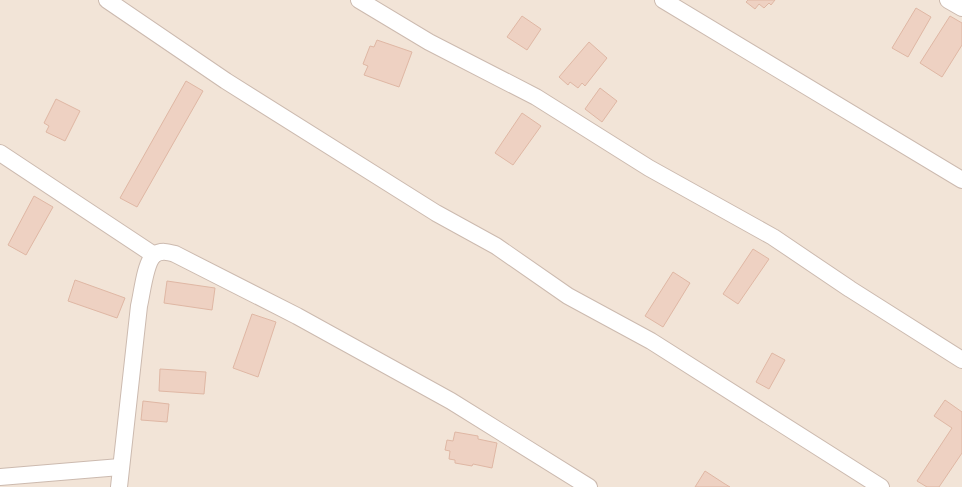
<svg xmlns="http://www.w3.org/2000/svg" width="962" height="487" viewBox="0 0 962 487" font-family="Lato,sans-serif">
  <rect width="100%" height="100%" fill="#fbf2e8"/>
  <!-- residential -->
  <rect fill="#f2e4d7" x="0" y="0" width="962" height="487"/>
  <!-- building -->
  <g fill="#eed1c2" stroke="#dfb7a4">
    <path d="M 748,0 L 775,0 L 771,5 L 769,3 L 764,8 L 759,4 L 755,9 L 746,2 Z"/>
    <path d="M 916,8 L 931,17 L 908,57 L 892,48 Z"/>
    <path d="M 522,16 L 541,29 L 527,50 L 507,37 Z"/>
    <path d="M 950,16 L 962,23 L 962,45 L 942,77 L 920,63 Z"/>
    <path d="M 377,40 L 412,52 L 399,87 L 364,75 L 368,66 L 363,64 L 370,46 L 374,47 Z"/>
    <path d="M 589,42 L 607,58 L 585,86 L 582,83 L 578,88 L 570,82 L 568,85 L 559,77 Z"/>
    <path d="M 186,81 L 203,91 L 137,207 L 120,198 Z"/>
    <path d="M 600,88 L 617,101 L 602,122 L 585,109 Z"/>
    <path d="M 56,99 L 80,111 L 65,141 L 46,132 L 49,126 L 44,123 Z"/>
    <path d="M 522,113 L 541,126 L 513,165 L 495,153 Z"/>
    <path d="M 34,196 L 53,207 L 26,255 L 8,245 Z"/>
    <path d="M 753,249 L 769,259 L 738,304 L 723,294 Z"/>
    <path d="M 673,272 L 690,283 L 663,327 L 645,316 Z"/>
    <path d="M 75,280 L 125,298 L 117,318 L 68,301 Z"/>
    <path d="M 167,281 L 215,288 L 212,310 L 164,303 Z"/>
    <path d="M 252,314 L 276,322 L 258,377 L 233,368 Z"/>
    <path d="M 772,353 L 785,360 L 769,389 L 756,382 Z"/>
    <path d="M 160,369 L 206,372 L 204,394 L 159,391 Z"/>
    <path d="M 945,400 L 962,412 L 962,453 L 939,487 L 927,487 L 917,481 L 952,428 L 934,416 Z"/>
    <path d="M 143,401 L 169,404 L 167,422 L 141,420 Z"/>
    <path d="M 455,432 L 478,436 L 478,439 L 497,443 L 492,468 L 473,464 L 472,466 L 455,463 L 455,460 L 449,459 L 450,451 L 445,450 L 447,440 L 453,441 Z"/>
    <path d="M 705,471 L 725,484 L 730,487 L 695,487 Z"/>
  </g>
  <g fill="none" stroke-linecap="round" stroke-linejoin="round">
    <defs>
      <g id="minor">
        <path d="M 107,0 L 226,81 L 436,213 L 496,246 L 568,296 L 651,341 L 881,487"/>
        <path d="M 359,0 L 429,42 L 536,97 L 649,168 L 773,237 L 850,289 L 962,360"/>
        <path d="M 663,0 L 962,180"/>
        <path d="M 948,0 L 962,8"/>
        <path d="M 0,153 L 154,255"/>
        <path d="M 0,477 L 120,467"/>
        <path d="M 119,487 L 139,306 C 142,294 145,263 154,255 C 161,250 168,252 175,254 L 297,316 L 451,401 L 589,487"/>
      </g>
    </defs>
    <!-- minor casing -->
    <use href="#minor" stroke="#ccbaaf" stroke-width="18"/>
    <!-- minor -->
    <use href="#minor" stroke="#fff" stroke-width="16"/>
  </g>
</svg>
